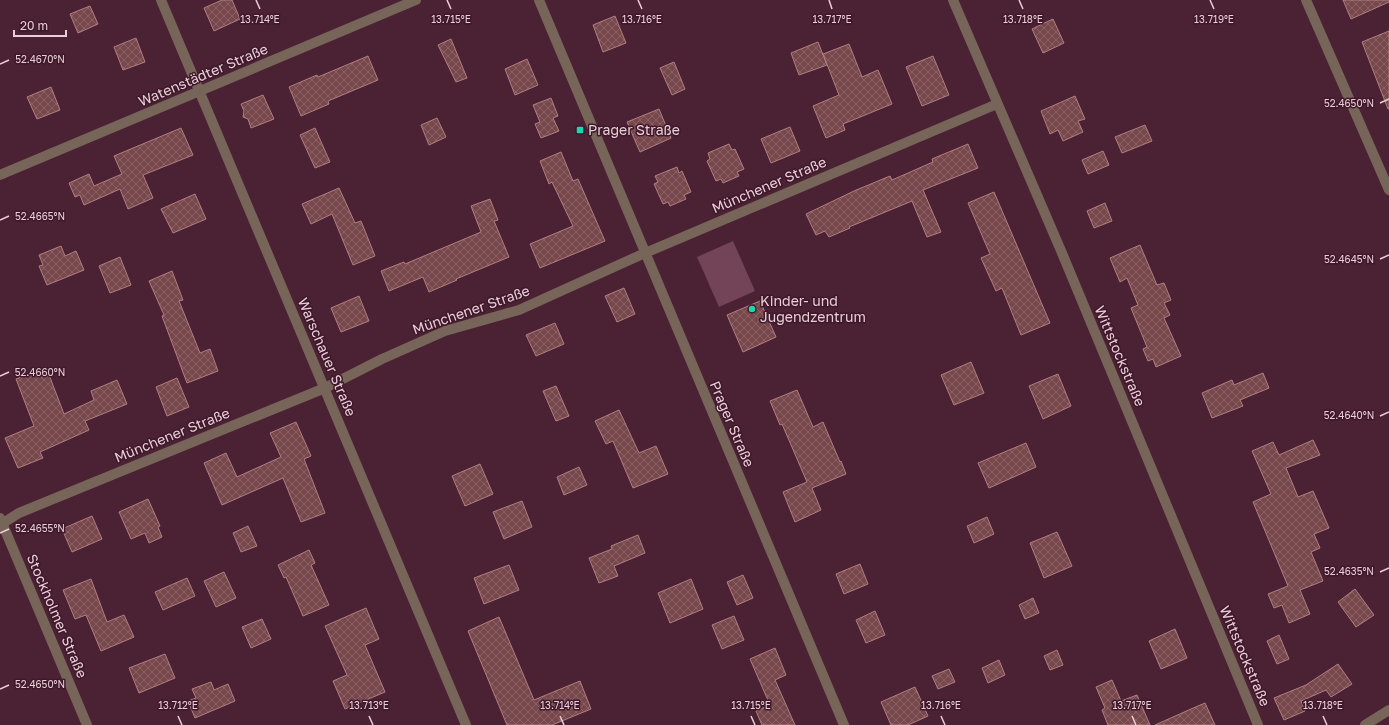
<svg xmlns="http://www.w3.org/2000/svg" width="1389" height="725" viewBox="0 0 1389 725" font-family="'Golos Text',sans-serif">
  <defs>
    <pattern id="building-cross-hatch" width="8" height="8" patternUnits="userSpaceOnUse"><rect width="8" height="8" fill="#76474b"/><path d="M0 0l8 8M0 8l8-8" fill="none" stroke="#8a6064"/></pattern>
  </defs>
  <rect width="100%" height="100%" fill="#4b2234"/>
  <!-- grass -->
  <path fill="#734357" d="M 733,241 L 755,291 L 719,307 L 697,257 Z"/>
  <!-- building -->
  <g fill="url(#building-cross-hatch)" stroke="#b27e82">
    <path d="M 222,0 L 232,0 L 240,19 L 214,31 L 204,8 Z"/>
    <path d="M 1343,0 L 1389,0 L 1389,2 L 1351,19 Z"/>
    <path d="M 90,6 L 98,24 L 78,33 L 70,14 Z"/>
    <path d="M 615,16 L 626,43 L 603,52 L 593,25 Z"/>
    <path d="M 1053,19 L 1064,43 L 1043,53 L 1032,29 Z"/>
    <path d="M 1389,31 L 1389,109 L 1388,109 L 1362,42 Z"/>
    <path d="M 136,38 L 145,62 L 123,70 L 114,47 Z"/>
    <path d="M 451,39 L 467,78 L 456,82 L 438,45 Z"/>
    <path d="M 818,42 L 827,65 L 799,75 L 791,53 Z"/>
    <path d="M 849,44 L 862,77 L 878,70 L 892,104 L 843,124 L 845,130 L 826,138 L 813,106 L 839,95 L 823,54 Z"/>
    <path d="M 368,56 L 378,80 L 328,101 L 329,104 L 301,116 L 289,87 L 317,75 L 318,77 Z"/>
    <path d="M 933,56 L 949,95 L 922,106 L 906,67 Z"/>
    <path d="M 527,59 L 538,85 L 515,95 L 505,69 Z"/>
    <path d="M 674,62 L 685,89 L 672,95 L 660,68 Z"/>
    <path d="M 51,87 L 60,110 L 37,119 L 27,97 Z"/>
    <path d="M 263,95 L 274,119 L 251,128 L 248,119 L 243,117 L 244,111 L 241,104 Z"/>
    <path d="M 1075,96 L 1085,119 L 1078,121 L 1083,132 L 1063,141 L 1058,130 L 1050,134 L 1041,111 Z"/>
    <path d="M 551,98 L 558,116 L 553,118 L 559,131 L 541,138 L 535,124 L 540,122 L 533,105 Z"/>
    <path d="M 659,109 L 671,138 L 640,152 L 627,122 Z"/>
    <path d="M 437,118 L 446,137 L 429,145 L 421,125 Z"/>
    <path d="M 1145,125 L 1152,141 L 1122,153 L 1115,137 Z"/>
    <path d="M 790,127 L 800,151 L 771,163 L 761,139 Z"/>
    <path d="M 181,128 L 193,155 L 143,175 L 153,198 L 128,209 L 120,189 L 84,205 L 80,195 L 75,197 L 69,183 L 89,174 L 94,186 L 122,174 L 114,156 Z"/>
    <path d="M 315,128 L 330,162 L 315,168 L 300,135 Z"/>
    <path d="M 729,144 L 732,150 L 735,149 L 744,169 L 737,172 L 739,176 L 723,183 L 721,179 L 716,181 L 707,161 L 710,159 L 708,153 Z"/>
    <path d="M 968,144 L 978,168 L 923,190 L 941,232 L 927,237 L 912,201 L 849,227 L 850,228 L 829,237 L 825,231 L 816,235 L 806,214 L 854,191 L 890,176 L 892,180 L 933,162 L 932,159 Z"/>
    <path d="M 1103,151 L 1109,165 L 1088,174 L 1082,160 Z"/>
    <path d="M 561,152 L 573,181 L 578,179 L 605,241 L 540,268 L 530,244 L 573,226 L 552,182 L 549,184 L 540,161 Z"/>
    <path d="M 677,167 L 679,173 L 682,171 L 691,192 L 684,195 L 686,199 L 670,206 L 668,202 L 663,204 L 654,184 L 658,182 L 655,176 Z"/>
    <path d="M 339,188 L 355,223 L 361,221 L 375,256 L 353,265 L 332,214 L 311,224 L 302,204 Z"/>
    <path d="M 994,192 L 1050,323 L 1021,335 L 1002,288 L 996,291 L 981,258 L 990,254 L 968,203 Z"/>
    <path d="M 195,194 L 206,219 L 173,233 L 161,209 Z"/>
    <path d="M 490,199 L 498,220 L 494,221 L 509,257 L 456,279 L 457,280 L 429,292 L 423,277 L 389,291 L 381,271 L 404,262 L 405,264 L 481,232 L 471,206 Z"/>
    <path d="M 1105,203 L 1112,221 L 1094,228 L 1087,211 Z"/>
    <path d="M 1140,245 L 1157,285 L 1164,283 L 1171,300 L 1164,303 L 1170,315 L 1164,318 L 1181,356 L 1156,367 L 1153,359 L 1148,361 L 1143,349 L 1147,347 L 1131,308 L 1138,305 L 1127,278 L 1120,282 L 1110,258 Z"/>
    <path d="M 61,246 L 65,256 L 76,251 L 84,270 L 47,285 L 39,266 L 43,265 L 39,255 Z"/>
    <path d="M 120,257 L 131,285 L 110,293 L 99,266 Z"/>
    <path d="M 172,271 L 183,300 L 179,301 L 200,353 L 210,349 L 218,371 L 187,383 L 162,316 L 164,315 L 149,281 Z"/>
    <path d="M 624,288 L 635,314 L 617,322 L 605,296 Z"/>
    <path d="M 359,296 L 369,321 L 341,332 L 331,308 Z"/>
    <path d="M 760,301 L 776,337 L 743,352 L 727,315 Z"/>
    <path d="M 555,323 L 564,344 L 536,356 L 526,335 Z"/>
    <path d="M 971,362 L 984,393 L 954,405 L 941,375 Z"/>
    <path d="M 46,367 L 64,414 L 94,400 L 91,391 L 117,380 L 127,404 L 85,421 L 89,430 L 40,452 L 43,458 L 18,468 L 5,438 L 34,426 L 16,379 Z"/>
    <path d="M 1263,373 L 1269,388 L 1240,400 L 1243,406 L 1212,418 L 1202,393 L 1232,380 L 1234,385 Z"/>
    <path d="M 1058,374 L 1071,406 L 1043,419 L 1029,386 Z"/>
    <path d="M 177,378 L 189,407 L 167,416 L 156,387 Z"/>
    <path d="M 556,386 L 569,416 L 556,421 L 543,391 Z"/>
    <path d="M 797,390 L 813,427 L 823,422 L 840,462 L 841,461 L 846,474 L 812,488 L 821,510 L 795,522 L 783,492 L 807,482 L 782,424 L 780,425 L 770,401 Z"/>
    <path d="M 619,410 L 639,453 L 656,446 L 668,474 L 633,488 L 613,441 L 606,444 L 595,421 Z"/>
    <path d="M 296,422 L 311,456 L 304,459 L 325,513 L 301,522 L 283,478 L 222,505 L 204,463 L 226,453 L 237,477 L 281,457 L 270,433 Z"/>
    <path d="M 1313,440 L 1320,455 L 1286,468 L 1298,497 L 1313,491 L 1329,528 L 1314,534 L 1320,548 L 1311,552 L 1323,581 L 1300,590 L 1310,614 L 1289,623 L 1282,605 L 1274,608 L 1268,594 L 1288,586 L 1253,502 L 1271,494 L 1252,451 L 1273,442 L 1279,455 Z"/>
    <path d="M 1026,443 L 1036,467 L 989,488 L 978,463 Z"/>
    <path d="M 480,464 L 493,494 L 465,506 L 452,476 Z"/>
    <path d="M 579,467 L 587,485 L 564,495 L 557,477 Z"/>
    <path d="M 148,499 L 160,526 L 158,527 L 162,537 L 149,543 L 145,533 L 131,539 L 119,512 Z"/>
    <path d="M 522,501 L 532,527 L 504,539 L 493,512 Z"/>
    <path d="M 92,516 L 102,539 L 72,552 L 62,529 Z"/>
    <path d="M 987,517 L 994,534 L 974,543 L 967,526 Z"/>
    <path d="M 248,526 L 257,546 L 241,552 L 233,533 Z"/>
    <path d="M 1057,532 L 1072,566 L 1044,578 L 1030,543 Z"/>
    <path d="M 638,535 L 645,553 L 614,566 L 618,576 L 599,583 L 589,558 L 612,549 L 611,546 Z"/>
    <path d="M 309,550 L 315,563 L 311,565 L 329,605 L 303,616 L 286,577 L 284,578 L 278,565 Z"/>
    <path d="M 860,564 L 868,584 L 844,594 L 836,574 Z"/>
    <path d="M 509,565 L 519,590 L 484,604 L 474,578 Z"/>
    <path d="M 224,572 L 236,598 L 216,607 L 204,581 Z"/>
    <path d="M 743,575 L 753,598 L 737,605 L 727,582 Z"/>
    <path d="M 187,578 L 195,596 L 163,610 L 155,592 Z"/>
    <path d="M 91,579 L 107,622 L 124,615 L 134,637 L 101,651 L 86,615 L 75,619 L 63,590 Z"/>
    <path d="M 691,579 L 703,609 L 670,623 L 658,593 Z"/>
    <path d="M 1355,589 L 1374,615 L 1356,627 L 1338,602 Z"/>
    <path d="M 1033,598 L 1039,613 L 1025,619 L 1019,605 Z"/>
    <path d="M 366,608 L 379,639 L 365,645 L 385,692 L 345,709 L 333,681 L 347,675 L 325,626 Z"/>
    <path d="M 875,611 L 885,635 L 866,643 L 856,620 Z"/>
    <path d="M 734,616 L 744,640 L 722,649 L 712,625 Z"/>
    <path d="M 499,617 L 534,700 L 580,681 L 591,709 L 552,725 L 507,725 L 468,631 Z"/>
    <path d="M 262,619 L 271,639 L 251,648 L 242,627 Z"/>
    <path d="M 1175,629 L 1187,658 L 1161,669 L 1149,641 Z"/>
    <path d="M 1279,635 L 1289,659 L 1277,664 L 1267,641 Z"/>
    <path d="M 775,648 L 786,675 L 775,680 L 795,725 L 762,725 L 756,711 L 770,705 L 750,659 Z"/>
    <path d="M 1057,650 L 1063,665 L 1050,670 L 1044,656 Z"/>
    <path d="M 165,654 L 175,678 L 139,693 L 129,668 Z"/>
    <path d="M 999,660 L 1005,675 L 988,683 L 982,668 Z"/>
    <path d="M 1338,664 L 1352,684 L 1331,697 L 1326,690 L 1301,701 L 1305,711 L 1284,720 L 1274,698 L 1306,685 Z"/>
    <path d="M 949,669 L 955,682 L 938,689 L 932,676 Z"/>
    <path d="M 1112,680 L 1121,701 L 1137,695 L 1150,725 L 1108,725 L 1102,710 L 1105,708 L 1096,687 Z"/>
    <path d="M 211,682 L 214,690 L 228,684 L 235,701 L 195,718 L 188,701 L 196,698 L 192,689 Z"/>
    <path d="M 915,687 L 928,716 L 908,725 L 891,725 L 881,702 Z"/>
    <path d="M 1205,703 L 1215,725 L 1155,725 L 1191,709 Z"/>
  </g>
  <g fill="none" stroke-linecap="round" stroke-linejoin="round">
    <!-- minor -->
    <g stroke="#776559" stroke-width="10">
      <path d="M 161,0 L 466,725"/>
      <path d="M 539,0 L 844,725"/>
      <path d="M 953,0 L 1062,253 L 1258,725"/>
      <path d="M 1306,0 L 1389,190"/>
      <path d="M 0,175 L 416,0"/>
      <path d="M 0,518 L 87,725"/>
      <path d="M 0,525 L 19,513 L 325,388 L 382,359 L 445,331 L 519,310 L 645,253 L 997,104"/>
      <path d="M 1365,725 L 1389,710"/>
    </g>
  </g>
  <!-- ticks -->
  <path fill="none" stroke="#eacfd9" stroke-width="1.5" d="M 256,0 L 260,9M 447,0 L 451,9M 638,0 L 642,9M 829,0 L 832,9M 1019,0 L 1023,9M 1210,0 L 1214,9M 0,64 L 9,60M 1380,103 L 1389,99M 0,220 L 9,216M 1380,259 L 1389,255M 0,376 L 9,372M 1380,416 L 1389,412M 0,533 L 9,529M 1380,572 L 1389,568M 0,689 L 9,685M 178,716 L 182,725M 369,716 L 373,725M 560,716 L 564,725M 751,716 L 755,725M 941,716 L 945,725M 1132,716 L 1136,725M 1323,716 L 1327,725"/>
  <!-- markers -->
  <g fill="#1ed5b1" stroke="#3f182a" stroke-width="1.5">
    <rect x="576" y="126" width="8" height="8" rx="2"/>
    <circle cx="752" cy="309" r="4"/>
  </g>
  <g text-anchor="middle" stroke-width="3" stroke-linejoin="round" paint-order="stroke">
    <!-- street labels -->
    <g font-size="14" fill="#eacfd9" stroke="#3f182a">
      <text transform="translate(203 75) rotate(-23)" y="5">Watenstädter Straße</text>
      <text transform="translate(769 185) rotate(-23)" y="5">Münchener Straße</text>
      <text transform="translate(471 310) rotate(-19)" y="5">Münchener Straße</text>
      <text transform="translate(1120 356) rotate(67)" y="5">Wittstockstraße</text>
      <text transform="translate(327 357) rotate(67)" y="5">Warschauer Straße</text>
      <text transform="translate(732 424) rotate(67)" y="5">Prager Straße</text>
      <text transform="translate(172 435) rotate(-22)" y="5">Münchener Straße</text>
      <text transform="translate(57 616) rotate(67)" y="5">Stockholmer Straße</text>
      <text transform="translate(1245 656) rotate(67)" y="5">Wittstockstraße</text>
    </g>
    <!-- poi labels -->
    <g font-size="14" fill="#eacfd9" stroke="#3f182a" text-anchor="start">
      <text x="588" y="135">Prager Straße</text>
      <text x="760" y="306">Kinder- und<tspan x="760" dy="16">Jugendzentrum</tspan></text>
    </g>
  </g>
  <g font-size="10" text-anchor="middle" fill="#eacfd9" stroke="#3f182a" stroke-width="3" stroke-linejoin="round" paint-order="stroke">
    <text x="260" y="23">13.714°E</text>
    <text x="451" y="23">13.715°E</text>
    <text x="642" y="23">13.716°E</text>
    <text x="832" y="23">13.717°E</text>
    <text x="1023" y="23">13.718°E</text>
    <text x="1214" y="23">13.719°E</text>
    <text x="40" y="63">52.4670°N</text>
    <text x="1349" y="107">52.4650°N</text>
    <text x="40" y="220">52.4665°N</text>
    <text x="1349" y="263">52.4645°N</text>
    <text x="40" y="376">52.4660°N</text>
    <text x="1349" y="419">52.4640°N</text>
    <text x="40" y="532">52.4655°N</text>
    <text x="1349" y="575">52.4635°N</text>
    <text x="40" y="688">52.4650°N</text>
    <text x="178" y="709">13.712°E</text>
    <text x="369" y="709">13.713°E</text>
    <text x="560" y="709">13.714°E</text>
    <text x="751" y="709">13.715°E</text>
    <text x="941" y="709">13.716°E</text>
    <text x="1132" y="709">13.717°E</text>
    <text x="1323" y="709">13.718°E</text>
  </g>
  <!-- scale -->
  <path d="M14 30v6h52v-6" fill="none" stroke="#eacfd9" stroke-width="2"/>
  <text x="20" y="30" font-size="12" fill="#eacfd9" stroke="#3f182a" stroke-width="3" paint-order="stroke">20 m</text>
</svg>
